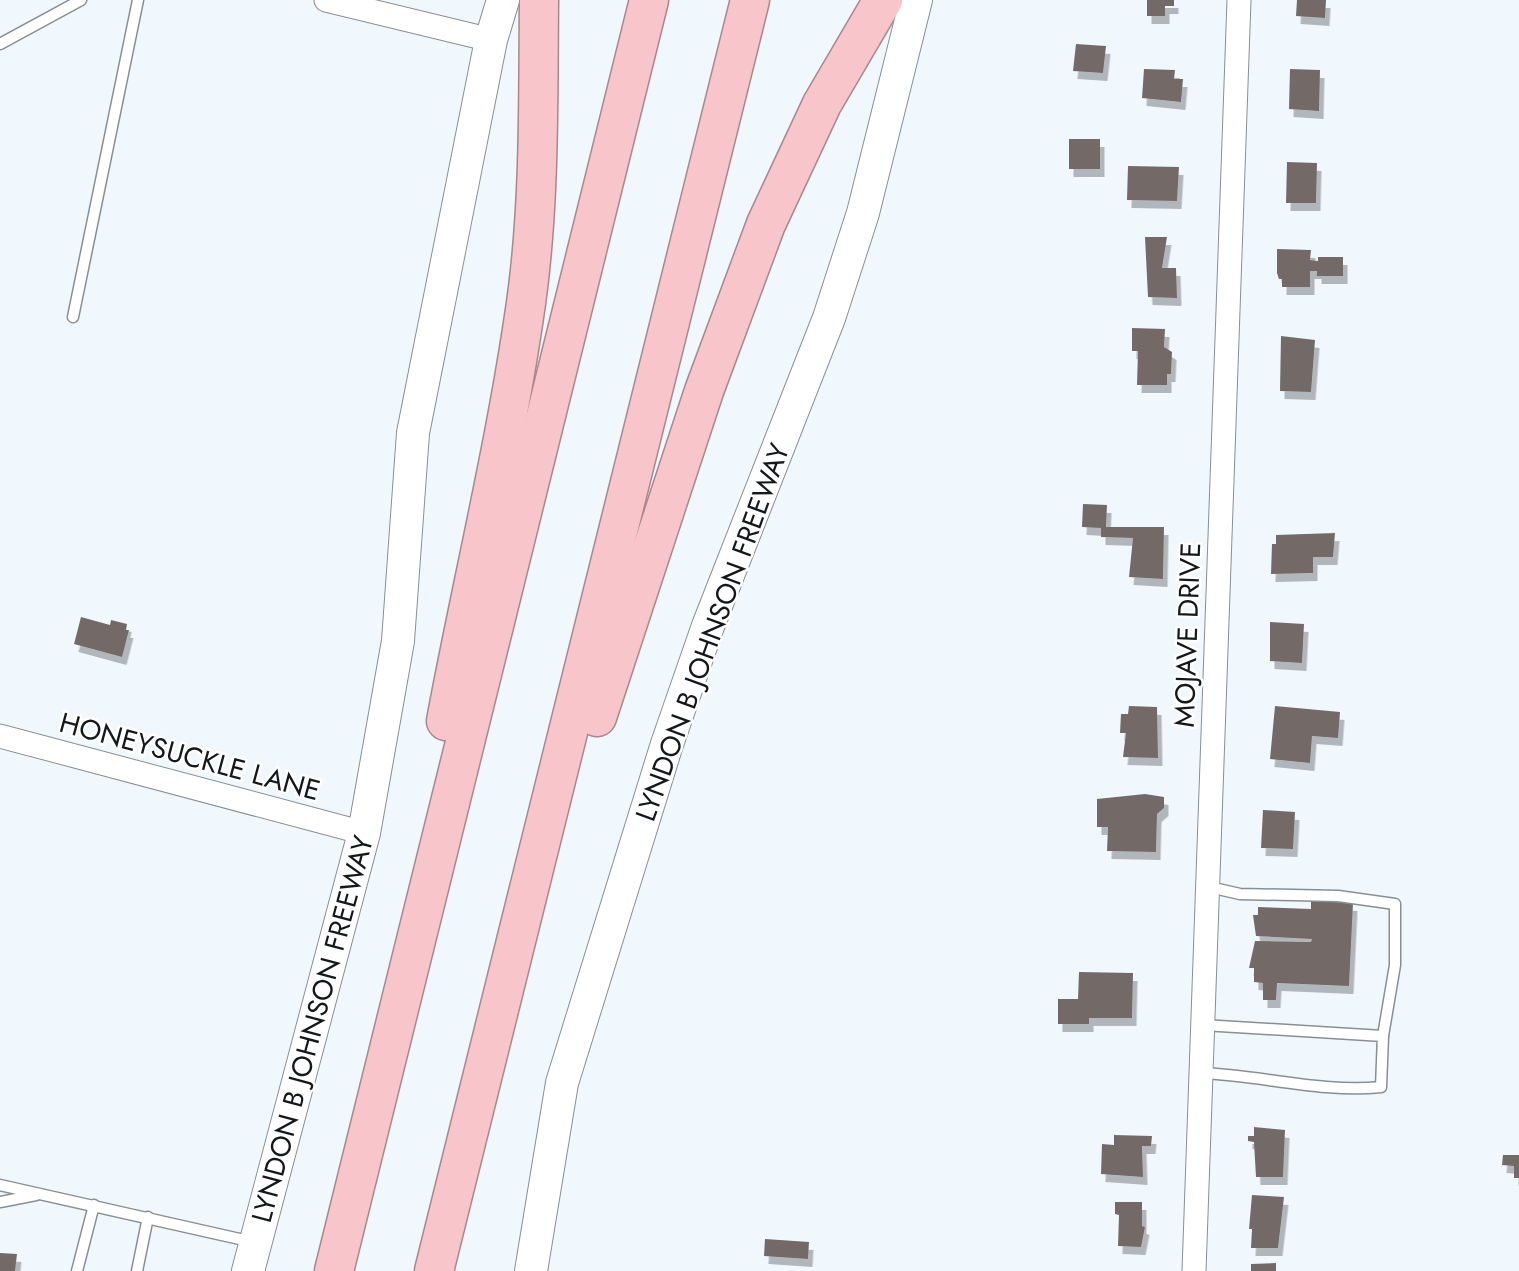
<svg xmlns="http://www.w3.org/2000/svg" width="1519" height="1271" viewBox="0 0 1519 1271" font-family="Jost,sans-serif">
  <defs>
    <filter id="shadow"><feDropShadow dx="4.5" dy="8" stdDeviation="0" flood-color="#0004"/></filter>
  </defs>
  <rect width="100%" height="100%" fill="#f0f8fe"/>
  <!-- building -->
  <g fill="#736b68" filter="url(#shadow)">
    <path d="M 1147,0 L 1174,0 L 1174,6 L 1165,6 L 1165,16 L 1147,16 Z"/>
    <path d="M 1297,0 L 1326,0 L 1325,18 L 1296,16 Z"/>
    <path d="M 1076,44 L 1106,46 L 1103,73 L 1073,71 Z"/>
    <path d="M 1144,69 L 1175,70 L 1174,79 L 1183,79 L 1181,102 L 1142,98 Z"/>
    <path d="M 1290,69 L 1320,70 L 1319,111 L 1289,109 Z"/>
    <rect x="1069" y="139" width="31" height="30"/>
    <path d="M 1287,162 L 1317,163 L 1316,203 L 1286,203 Z"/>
    <path d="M 1128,166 L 1179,167 L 1177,201 L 1127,200 Z"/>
    <path d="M 1145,237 L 1167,237 L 1162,268 L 1176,268 L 1177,298 L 1148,297 Z"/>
    <path d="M 1277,249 L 1311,250 L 1310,260 L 1318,261 L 1318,257 L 1343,257 L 1343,276 L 1317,276 L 1317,271 L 1310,271 L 1310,287 L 1282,287 L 1282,279 L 1279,279 L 1277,273 Z"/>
    <path d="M 1132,328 L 1165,329 L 1164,347 L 1172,352 L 1171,374 L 1167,374 L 1167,385 L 1137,385 L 1138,351 L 1132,351 Z"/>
    <path d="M 1281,336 L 1315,340 L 1311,392 L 1280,391 Z"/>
    <path d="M 1083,504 L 1107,505 L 1106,527 L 1164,527 L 1163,579 L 1129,577 L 1133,538 L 1101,537 L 1101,528 L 1082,527 Z"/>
    <path d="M 1335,533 L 1333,557 L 1313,557 L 1313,573 L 1271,574 L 1272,544 L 1276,544 L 1276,535 Z"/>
    <path d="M 81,617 L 110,625 L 111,620 L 127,624 L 126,630 L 129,630 L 122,657 L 74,644 Z"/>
    <path d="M 1270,622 L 1304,624 L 1302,663 L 1270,661 Z"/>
    <path d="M 1129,706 L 1157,707 L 1158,758 L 1123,757 L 1126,733 L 1120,733 L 1121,714 L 1128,714 Z"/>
    <path d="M 1275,706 L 1340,712 L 1338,738 L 1312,736 L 1310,763 L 1270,759 Z"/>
    <path d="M 1145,794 L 1164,797 L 1164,808 L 1157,814 L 1156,852 L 1107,851 L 1108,827 L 1097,827 L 1097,799 Z"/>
    <path d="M 1263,810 L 1295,812 L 1293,849 L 1261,848 Z"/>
    <path d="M 1311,901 L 1353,903 L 1349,986 L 1277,983 L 1276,1000 L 1263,1000 L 1263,983 L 1254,982 L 1254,968 L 1249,968 L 1255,941 L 1311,942 L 1312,939 L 1256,936 L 1253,915 L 1258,915 L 1258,907 L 1311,909 Z"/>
    <path d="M 1079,972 L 1133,973 L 1132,1018 L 1089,1018 L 1089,1024 L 1058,1024 L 1058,999 L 1078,999 Z"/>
    <path d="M 1254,1127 L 1285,1130 L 1283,1177 L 1256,1177 L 1254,1142 L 1248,1141 L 1248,1136 L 1254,1136 Z"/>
    <path d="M 1114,1135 L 1152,1136 L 1151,1146 L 1142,1146 L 1143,1177 L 1101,1174 L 1102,1144 L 1114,1145 Z"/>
    <path d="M 1503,1155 L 1519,1155 L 1519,1178 L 1514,1178 L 1514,1166 L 1502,1165 Z"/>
    <path d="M 1252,1195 L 1284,1197 L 1278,1248 L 1251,1248 L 1252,1229 L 1249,1229 Z"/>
    <path d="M 1115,1202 L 1142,1202 L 1142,1226 L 1145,1227 L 1141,1247 L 1118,1246 L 1119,1215 L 1115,1214 Z"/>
    <path d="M 765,1239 L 809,1242 L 808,1259 L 764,1256 Z"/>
    <path d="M 0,1253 L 17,1254 L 15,1271 L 0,1271 Z"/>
    <path d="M 1276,1263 L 1276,1271 L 1251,1271 L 1251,1264 Z"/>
  </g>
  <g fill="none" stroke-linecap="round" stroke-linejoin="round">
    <defs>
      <g id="lane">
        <path d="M 0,44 L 81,0"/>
        <path d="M 73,317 L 138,0"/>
        <path d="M 1209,887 L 1240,894 L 1338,896 L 1395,904 L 1395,965 L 1383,1036"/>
        <path d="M 1201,1073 C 1260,1075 1321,1093 1381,1087 L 1383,1036 L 1203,1025"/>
        <path d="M 0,1185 L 253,1242"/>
        <path d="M 0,1202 L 36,1195"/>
        <path d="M 77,1271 L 94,1205"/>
        <path d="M 137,1271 L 148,1217"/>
      </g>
      <g id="street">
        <path d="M 326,0 L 491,40"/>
        <path d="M 0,736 L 364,833"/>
        <path d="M 1194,1271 L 1239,0"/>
      </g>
      <g id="secondary">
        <path d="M 248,1271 L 364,833 L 398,641 L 413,433 L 491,40 L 503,0"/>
        <path d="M 531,1271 L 562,1083 L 667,744 L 708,626 L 829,318 L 863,213 L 916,0"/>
      </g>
      <g id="highway">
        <path d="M 597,717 L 704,391 L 766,224 L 822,104 L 883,0"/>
        <path d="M 446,721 C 472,582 506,444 526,303 C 540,203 538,101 539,0"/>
        <path d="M 334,1271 L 649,0"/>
        <path d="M 434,1271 L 750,0"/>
      </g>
    </defs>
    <!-- lane casing -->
    <use href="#lane" stroke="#888f94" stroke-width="13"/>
    <!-- street casing -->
    <use href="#street" stroke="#888f94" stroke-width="25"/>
    <!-- secondary casing -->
    <use href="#secondary" stroke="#888f94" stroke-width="34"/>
    <!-- highway casing -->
    <use href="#highway" stroke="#a8888c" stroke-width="41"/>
    <!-- lane -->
    <use href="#lane" stroke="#fff" stroke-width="10"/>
    <!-- street -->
    <use href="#street" stroke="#fff" stroke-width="23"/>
    <!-- secondary -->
    <use href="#secondary" stroke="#fff" stroke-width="32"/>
    <!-- highway -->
    <use href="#highway" stroke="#f7c5ca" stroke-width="38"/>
  </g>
  <g text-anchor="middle" stroke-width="5" stroke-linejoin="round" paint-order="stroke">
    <!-- street labels -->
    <g font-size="28" fill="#15181a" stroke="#fff">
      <text transform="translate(712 632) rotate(-70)" y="10">LYNDON B JOHNSON FREEWAY</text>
      <text transform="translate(1187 635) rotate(-88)" y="10">MOJAVE DRIVE</text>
      <text transform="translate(190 756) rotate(15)" y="10">HONEYSUCKLE LANE</text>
      <text transform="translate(312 1029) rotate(-75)" y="10">LYNDON B JOHNSON FREEWAY</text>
    </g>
  </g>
</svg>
